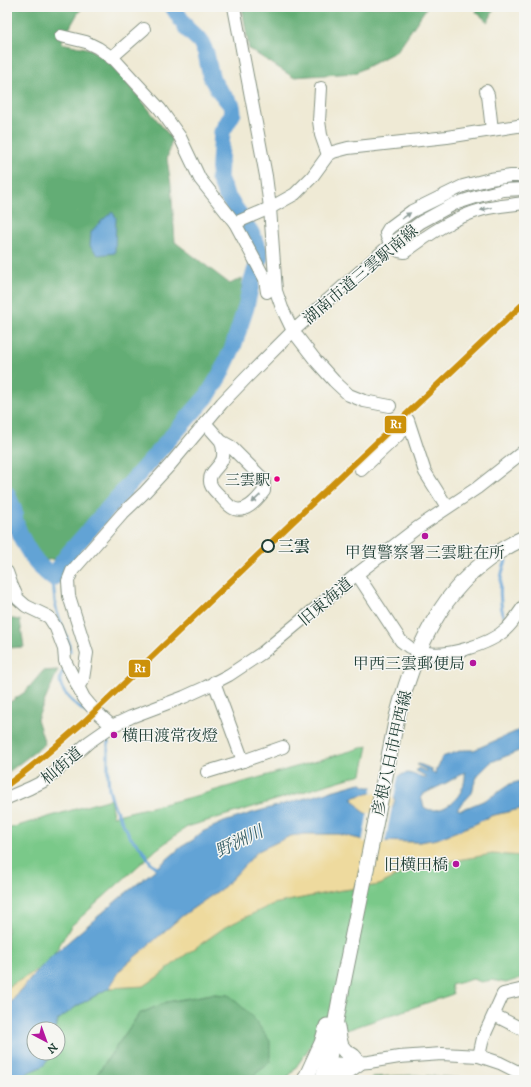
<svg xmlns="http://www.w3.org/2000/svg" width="531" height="1087" viewBox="0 0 531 1087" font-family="'IM FELL DW Pica','Noto Serif JP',serif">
  <rect width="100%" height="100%" fill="#f6f6f2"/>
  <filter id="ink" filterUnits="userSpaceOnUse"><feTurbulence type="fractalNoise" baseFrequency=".025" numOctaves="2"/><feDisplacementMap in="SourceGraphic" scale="8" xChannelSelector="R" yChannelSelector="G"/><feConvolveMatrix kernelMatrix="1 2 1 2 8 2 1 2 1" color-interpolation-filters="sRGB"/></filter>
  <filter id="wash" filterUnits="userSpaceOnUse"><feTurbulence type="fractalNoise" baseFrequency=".012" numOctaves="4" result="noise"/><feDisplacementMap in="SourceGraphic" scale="16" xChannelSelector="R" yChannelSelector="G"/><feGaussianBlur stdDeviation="0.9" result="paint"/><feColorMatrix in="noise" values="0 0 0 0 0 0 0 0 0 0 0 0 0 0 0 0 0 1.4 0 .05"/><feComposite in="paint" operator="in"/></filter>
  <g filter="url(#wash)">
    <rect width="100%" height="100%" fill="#efead5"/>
    <!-- green -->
    <g fill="#7ac989" stroke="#4c835e">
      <path d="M 368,746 L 362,774 L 187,827 L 157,849 L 71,926 L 54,954 L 39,969 L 7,988 L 7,829 L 110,799 L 113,816 L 192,797 Z"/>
      <path d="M 492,854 L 524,856 L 524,977 L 506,983 L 492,980 L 481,982 L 473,979 L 451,985 L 453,994 L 314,1041 L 292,1073 L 285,1080 L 248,1080 L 270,1062 L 229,995 L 212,994 L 167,1002 L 139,1014 L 93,1080 L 19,1080 L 29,1072 L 43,1066 L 54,1053 L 58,1053 L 58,1048 L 61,1043 L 58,1037 L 58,1029 L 56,1029 L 58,1020 L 77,1006 L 109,988 L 144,986 L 160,975 L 178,960 L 225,927 L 273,904 L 336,891 L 379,885 L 405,872 L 445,862 Z"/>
    </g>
    <!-- forest -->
    <g fill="#63ad75" stroke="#417554">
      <path d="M 7,7 L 84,7 L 78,13 L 61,43 L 91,49 L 117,69 L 172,139 L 167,159 L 171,185 L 175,242 L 230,284 L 242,278 L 241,323 L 234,349 L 221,376 L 86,534 L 62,558 L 34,562 L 26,557 L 17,540 L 7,530 L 8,511 L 7,508 Z"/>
      <path d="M 242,7 L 427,7 L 397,51 L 355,73 L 293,77 L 249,49 Z"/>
      <path d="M 478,7 L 495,7 L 488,22 L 476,12 Z"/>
      <path d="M 7,618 L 20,620 L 24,647 L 7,648 Z"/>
      <path d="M 58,670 L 37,719 L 45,744 L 7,773 L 7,699 L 10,702 L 25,692 L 43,671 Z"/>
      <path d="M 212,994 L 229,995 L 252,1016 L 270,1041 L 270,1062 L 248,1080 L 93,1080 L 139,1014 L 167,1002 Z"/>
      <path d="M 415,1075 L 460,1078 L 462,1080 L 368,1080 L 374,1077 Z"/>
    </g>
    <!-- sand -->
    <g fill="#eeda9e" stroke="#868c69">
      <path d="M 382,790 C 393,796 398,795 392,808 L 372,816 L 362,812 L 352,798 L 371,792 Z"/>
      <path d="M 524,808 L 524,856 L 492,854 L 445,862 L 405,872 L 379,885 L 336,891 L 273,904 L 225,927 L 178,960 L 160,975 L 144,986 L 109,988 L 121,969 L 182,916 L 225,886 L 258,851 L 290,836 L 305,834 L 339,834 L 368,841 L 419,842 L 437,839 L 475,824 L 490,816 Z"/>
      <path d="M 39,969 L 7,1007 L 7,988 Z"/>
    </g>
    <!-- water -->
    <g fill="#62a3d5" stroke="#407084" fill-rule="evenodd">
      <path d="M 112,212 L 116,217 L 115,253 L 98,255 L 90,246 L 91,232 L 99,223 Z"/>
      <path d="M 524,728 L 524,749 L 491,762 L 478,775 L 474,784 L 472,793 L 457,809 L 461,810 L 488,799 L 510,784 L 524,780 L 524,808 L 490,816 L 475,824 L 437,839 L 419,842 L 368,841 L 339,834 L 305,834 L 290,836 L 258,851 L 225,886 L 182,916 L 121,969 L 109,988 L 77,1006 L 58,1020 L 56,1029 L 34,1029 L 34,1053 L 54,1053 L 43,1066 L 29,1072 L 19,1080 L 7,1080 L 7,1007 L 39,969 L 54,954 L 122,896 L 156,869 L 181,847 L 193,840 L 202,832 L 224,822 L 252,813 L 360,783 L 367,787 L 372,787 L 400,775 L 408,773 L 426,778 L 427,777 L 416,771 L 418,768 L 427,772 L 428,771 L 417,765 L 419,764 L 432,769 L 432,770 L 431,772 L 433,772 L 435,774 L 436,769 L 437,770 L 442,757 L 463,750 L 474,750 ZM 465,772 C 467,790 451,811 432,810 C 430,810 426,809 424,807 C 423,804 422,800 421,797 L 423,794 L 446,783 ZM 382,790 C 393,795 398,795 392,808 L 372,816 L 363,812 L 352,798 L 371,792 Z"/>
    </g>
    <!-- pier -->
    <path fill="#efead5" d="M 399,773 L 385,843 L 368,843 L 362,842 L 368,812 L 372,814 L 388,808 L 391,807 L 393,801 L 391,797 L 382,792 L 371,794 L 373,784 Z"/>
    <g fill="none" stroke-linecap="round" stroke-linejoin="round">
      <!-- stream -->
      <g stroke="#62a3d5" stroke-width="3">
        <path d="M 53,578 C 54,589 54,602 57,612 C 61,626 69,637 70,651"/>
        <path d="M 503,615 C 499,598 499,576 506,561"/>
        <path d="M 66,668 C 65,670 63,671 62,673 C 52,692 85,711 97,721"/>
        <path d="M 106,733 L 108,743 L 108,775 L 109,789 L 113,804 L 122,822 L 127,830 L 129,836 L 142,849 L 151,863 L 154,865 L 159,870"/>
      </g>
      <!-- river -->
      <g stroke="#62a3d5" stroke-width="17">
        <path d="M 173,7 L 187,29 L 201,42 L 206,53 L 209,68 L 212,79 L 218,89 L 232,106 L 233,113 L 222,132 L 219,178 L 226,195 L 240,215"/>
        <path d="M 7,494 C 9,499 12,505 14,511 C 15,514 14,518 15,521 C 22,543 35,564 53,578 L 58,568 L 69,553 L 208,395 L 220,375 L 233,347 L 246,307 L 252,280 L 260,257 C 260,248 252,233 246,225"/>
      </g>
    </g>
  </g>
  <g filter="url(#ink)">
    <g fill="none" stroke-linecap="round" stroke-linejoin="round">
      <defs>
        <g id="minor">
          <path d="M 234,7 L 266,176 L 270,208 L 276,291 L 282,308 L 293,331 L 316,361 L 334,381 L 349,395 L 364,401 L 390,406"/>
          <path d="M 61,36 L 86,42 L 98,48 L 114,59 L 160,109 L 180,137 L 200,179 L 235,223 L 270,208 L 295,194 L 312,177 L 328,155 L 333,152 L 348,148 L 447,137 L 524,125"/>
          <path d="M 111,58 L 144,29"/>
          <path d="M 321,88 L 319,121 L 321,135 L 328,155"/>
          <path d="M 486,91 L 488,95 L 492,130"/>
          <path d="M 524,176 L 511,176 L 490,179 L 463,186 L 412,211 L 389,228 L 386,233 L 387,237 L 391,244 L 399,251 L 405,252 C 429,234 454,217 484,209 C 497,206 511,205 524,203"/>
          <path d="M 235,223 L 265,279 L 267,292"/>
          <path d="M 408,420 L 425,472 L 447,507"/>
          <path d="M 205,423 L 221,441 L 230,446 L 264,480 L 264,491 C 257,500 244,516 231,507 C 227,504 224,500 220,496 C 216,492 210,487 210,481 C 209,473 217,469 221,462 C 225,456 223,448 221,441"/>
          <path d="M 361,470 L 409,425"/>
          <path d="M 7,572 L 12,586 L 18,599 L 26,606 L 49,617 L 56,628 L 64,649 L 65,661 L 84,698 L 95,711 L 112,726"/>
          <path d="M 357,574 L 401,641 L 409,647"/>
          <path d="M 427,653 C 448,657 490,644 505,630 C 513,623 518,614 524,606"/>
          <path d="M 214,682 L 243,761"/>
          <path d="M 78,687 L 83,679 L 87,653 L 69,596 L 68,581 L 72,571 L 123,513 L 145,492 L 169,466 L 222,403 L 247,377 L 293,331 L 391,244 L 421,222 L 454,204 L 479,196 L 503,190 L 524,189"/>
          <path d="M 207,772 L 243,761 L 283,747"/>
          <path d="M 7,798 L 30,788 L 46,780 L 89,742 L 112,726 L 131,717 L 184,697 L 206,687 L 229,675 L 262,653 L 357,574 L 417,528 L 477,488 L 524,451"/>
          <path d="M 494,1015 L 524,1030"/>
          <path d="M 479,1056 L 483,1038 L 503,994 L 524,989"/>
          <path d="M 328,1063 L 345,1064 L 369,1062 L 399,1057 L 442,1054 L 479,1056 L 500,1063 L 524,1075"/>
        </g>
        <g id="major">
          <path d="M 305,1080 L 322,1043 L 327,1026"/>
          <path d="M 322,1080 L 328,1063 L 342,988 L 397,717 C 417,640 448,573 524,538"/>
          <path d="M 330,1080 L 348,1071 L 359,1063 L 353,1056 L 345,1051 L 341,1046 L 339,1038 L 337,1027"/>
        </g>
      </defs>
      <!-- minor casing -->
      <use href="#minor" stroke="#879484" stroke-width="14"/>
      <!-- major casing -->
      <use href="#major" stroke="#879484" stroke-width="17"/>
      <!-- minor -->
      <use href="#minor" stroke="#fff" stroke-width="12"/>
      <!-- major -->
      <use href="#major" stroke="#fff" stroke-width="15"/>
      <defs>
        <path id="rail-1" d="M 7,785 C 35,765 61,742 87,719 L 303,512 L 524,303"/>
      </defs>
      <!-- rail-1 casing -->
      <use href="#rail-1" stroke="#f6f6f2" stroke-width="9"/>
      <!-- rail-1 -->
      <use href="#rail-1" stroke="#cc910a" stroke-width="6"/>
    </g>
    <!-- one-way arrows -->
    <defs><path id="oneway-solid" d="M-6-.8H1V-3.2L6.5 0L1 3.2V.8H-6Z"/></defs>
    <g fill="#8f9e9a">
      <use href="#oneway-solid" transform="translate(486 209) rotate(166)"/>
      <use href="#oneway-solid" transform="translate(406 216) rotate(-35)"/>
      <use href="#oneway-solid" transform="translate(256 499) rotate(136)"/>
    </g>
  </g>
  <!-- markers -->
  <circle fill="#e5007d" stroke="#f6f6f2" stroke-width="1.5" cx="277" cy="479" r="3.5"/>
  <g fill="#b5179e" stroke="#f6f6f2" stroke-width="1.5">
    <circle cx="425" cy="536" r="4"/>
    <circle cx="473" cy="663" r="4"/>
    <circle cx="114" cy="735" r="4"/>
    <circle cx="456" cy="864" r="4"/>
  </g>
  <circle fill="#f6f6f2" stroke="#1f3d34" stroke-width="2" cx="268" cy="546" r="6"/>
  <g text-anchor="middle" stroke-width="3" stroke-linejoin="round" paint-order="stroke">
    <!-- bus labels -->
    <g font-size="15" fill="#1f3d34" stroke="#f6f6f2" text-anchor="end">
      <text x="270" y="485">三雲駅</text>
    </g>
    <!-- street labels -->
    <g font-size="16" fill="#1f3d34" stroke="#f6f6f2">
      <text transform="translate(360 274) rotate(-40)" y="6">湖南市道三雲駅南線</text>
      <text transform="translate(325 601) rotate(-40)" y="6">旧東海道</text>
      <text transform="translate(391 753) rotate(-77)" y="6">彦根八日市甲西線</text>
      <text transform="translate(61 765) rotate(-40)" y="6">杣街道</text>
    </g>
    <!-- stop labels -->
    <g font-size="16" font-weight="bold" fill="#1f3d34" stroke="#f6f6f2" text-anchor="start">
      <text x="278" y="552">三雲</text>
    </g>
    <!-- poi labels -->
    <g font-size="16" fill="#1f3d34" stroke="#f6f6f2" text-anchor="end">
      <text x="425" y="558" text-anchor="middle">甲賀警察署三雲駐在所</text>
      <text x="465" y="669">甲西三雲郵便局</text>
      <text x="122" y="741" text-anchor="start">横田渡常夜燈</text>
      <text x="448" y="870">旧横田橋</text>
    </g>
    <!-- water labels -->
    <g font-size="17" font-style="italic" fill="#335c64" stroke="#f6f6f2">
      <text transform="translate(239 841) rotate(-26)" y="6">野洲川</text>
    </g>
  </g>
  <g stroke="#f6f6f2" stroke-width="1.5">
    <rect x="384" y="415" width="23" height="19" rx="4" fill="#cc910a"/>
    <rect x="128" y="659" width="23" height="19" rx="4" fill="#cc910a"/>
  </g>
  <g font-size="11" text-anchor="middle" font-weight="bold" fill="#fff">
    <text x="396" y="428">R1</text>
    <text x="140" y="672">R1</text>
  </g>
  <!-- margin -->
  <rect width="531" height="1087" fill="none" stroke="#f6f6f2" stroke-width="24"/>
  <!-- north arrow -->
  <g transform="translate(46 1041) rotate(139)"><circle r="19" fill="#f6f6f2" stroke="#a0aca6"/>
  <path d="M0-3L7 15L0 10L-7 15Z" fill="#b5179e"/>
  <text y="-6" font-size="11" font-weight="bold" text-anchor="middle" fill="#1f3d34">N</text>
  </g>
</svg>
